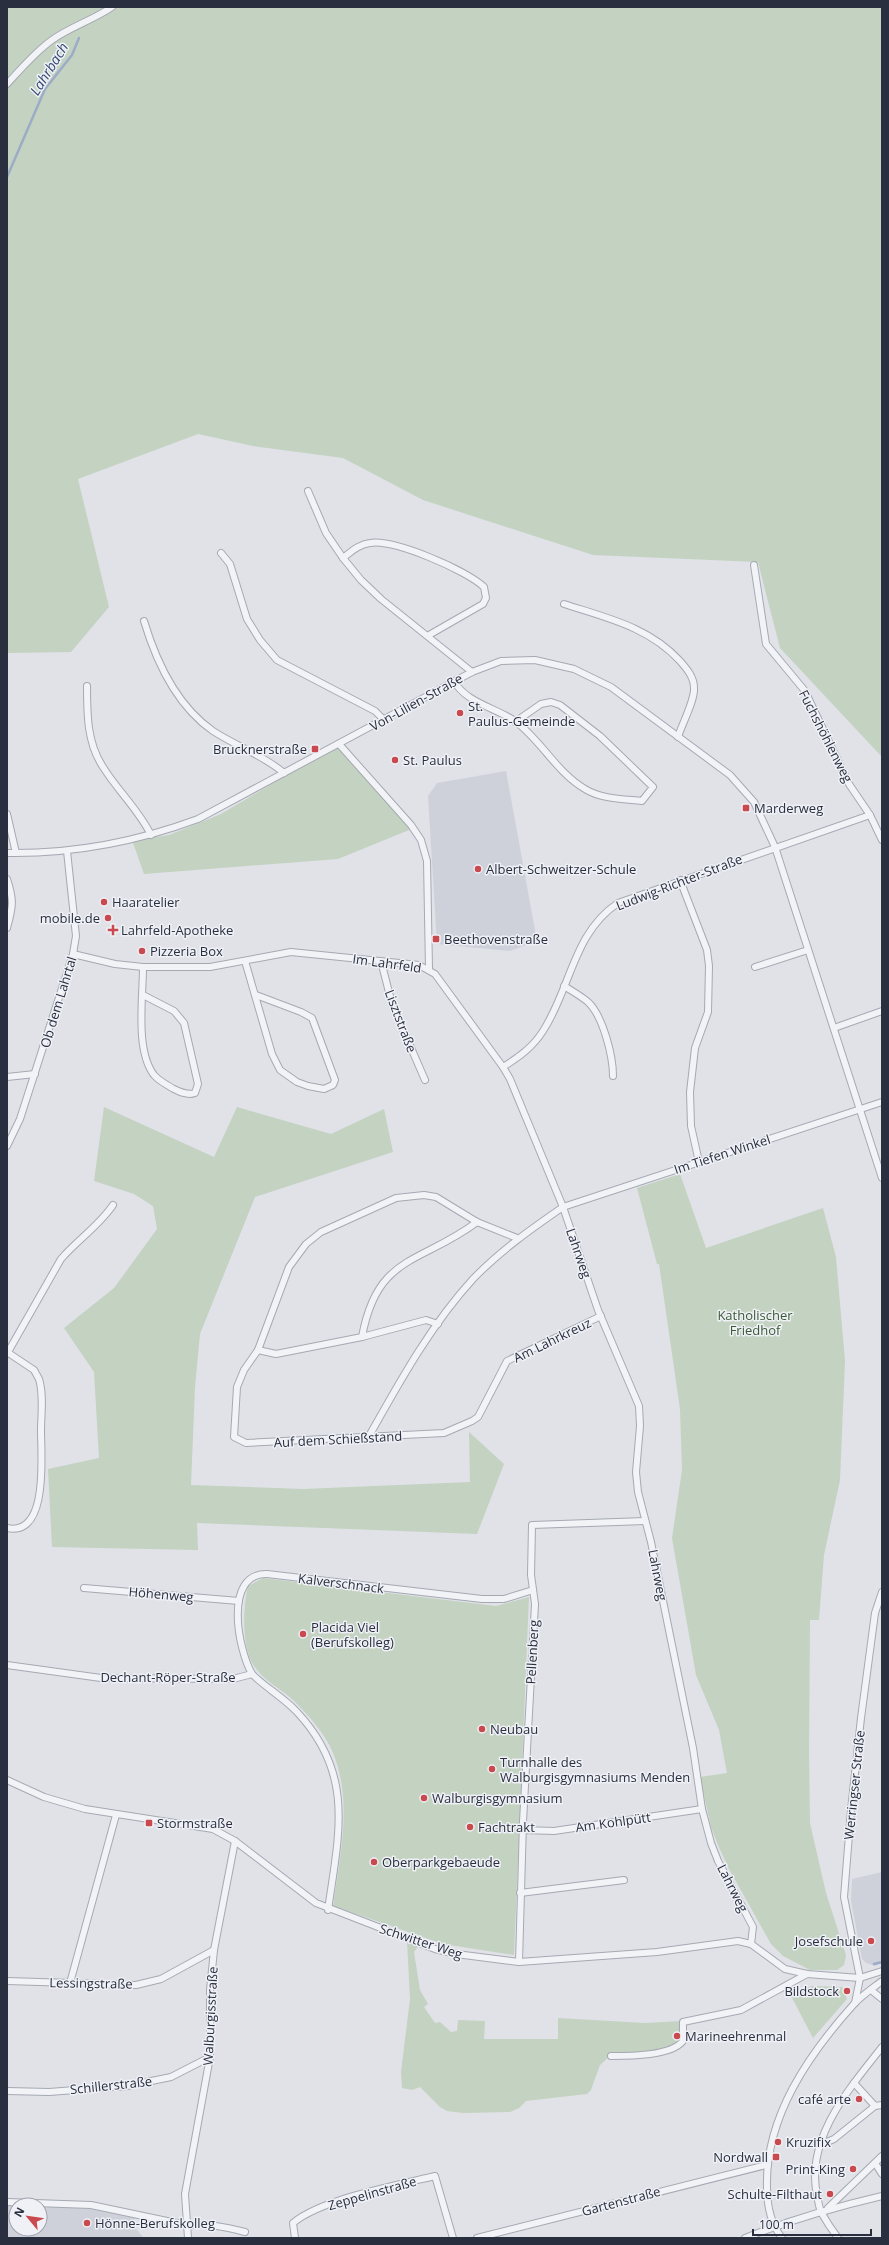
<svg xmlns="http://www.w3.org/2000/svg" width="889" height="2245" viewBox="0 0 889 2245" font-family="'Open Sans',sans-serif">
  <rect width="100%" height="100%" fill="#e0e2e8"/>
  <!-- built -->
  <g fill="#ced1da">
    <path d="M 506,771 L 537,941 L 510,951 L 437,944 L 428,796 L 437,783 Z"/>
    <path d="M 882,1872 L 882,1963 L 875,1966 L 866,1963 L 862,1959 L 851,1901 L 852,1879 Z"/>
    <path d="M 7,2205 L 16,2205 L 16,2229 L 40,2229 L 40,2205 L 46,2205 L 92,2209 L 134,2218 L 136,2229 L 144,2238 L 7,2238 Z"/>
  </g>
  <!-- green -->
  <g fill="#c4d2c1">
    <path d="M 7,7 L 882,7 L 882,757 L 780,648 L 758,562 L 593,555 L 423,500 L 343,458 L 253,446 L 198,434 L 78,479 L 109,607 L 71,652 L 7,653 Z"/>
    <path d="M 339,744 L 414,828 L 338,859 L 144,874 L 132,840 L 169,835 L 221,814 Z"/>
    <path d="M 104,1107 L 214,1157 L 237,1107 L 331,1134 L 384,1109 L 393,1152 L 255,1197 L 200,1334 L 195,1387 L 191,1485 L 303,1489 L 470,1482 L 469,1432 L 504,1464 L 477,1534 L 197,1523 L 198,1550 L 52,1547 L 48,1469 L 99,1458 L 94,1372 L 64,1328 L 114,1288 L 157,1229 L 153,1206 L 134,1194 L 94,1181 Z"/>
    <path d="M 680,1174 L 706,1248 L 823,1208 L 836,1257 L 845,1361 L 840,1480 L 824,1555 L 819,1620 L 810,1620 L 809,1752 L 810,1823 L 826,1893 L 846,1955 L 844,1965 L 837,1970 L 810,1970 L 783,1956 L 771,1944 L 729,1869 L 718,1845 L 711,1827 L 700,1777 L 727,1773 L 719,1730 L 696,1675 L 672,1538 L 682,1470 L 680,1409 L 659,1264 L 657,1264 L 637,1188 Z"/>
    <path d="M 263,1578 L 496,1606 L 529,1597 L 514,1955 L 443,1944 L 333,1906 C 340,1857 353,1801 333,1753 C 325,1733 308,1715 293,1700 C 280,1688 264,1681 254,1666 C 241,1647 243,1607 248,1586 Z"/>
    <path d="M 407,1941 L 419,1945 L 414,1952 L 420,1990 L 428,2004 L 424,2007 L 435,2023 L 440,2022 L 451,2032 L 457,2031 L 458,2020 L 485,2021 L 484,2039 L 558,2039 L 558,2018 L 645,2023 L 682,2021 L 682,2040 L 665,2050 L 611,2055 L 600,2065 L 591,2090 L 587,2094 L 526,2101 L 519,2108 L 510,2112 L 463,2113 L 447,2111 L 440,2107 L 420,2087 L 412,2090 L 402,2088 L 401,2072 L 410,1999 Z"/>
    <path d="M 813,1986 L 842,1987 L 847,1999 L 813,2038 L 789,1992 Z"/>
  </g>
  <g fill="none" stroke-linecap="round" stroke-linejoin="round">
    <!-- stream -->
    <g stroke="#9cacc7" stroke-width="2.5">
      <path d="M 7,177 L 45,89 L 72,55 L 79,38"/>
      <path d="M 874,1964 L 882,1962"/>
    </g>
    <defs>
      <g id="street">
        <path d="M 7,84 C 21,69 35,52 52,40 C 70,27 93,20 112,7"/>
        <path d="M 308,491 L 326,533 L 343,558 L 361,580 L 381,599 L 472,672"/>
        <path d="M 221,553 L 230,564 L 247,619 L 260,640 L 277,660 L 375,711 L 384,720"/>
        <path d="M 343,558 C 351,552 359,544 370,543 C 394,539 466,570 484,587 L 486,598 L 483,604 L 429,635"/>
        <path d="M 754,565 L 766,644 L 805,691 L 849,784 L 870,815 L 882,840"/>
        <path d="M 564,604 C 607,618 649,627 680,661 C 687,669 694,677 694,688 C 695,700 682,724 678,737"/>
        <path d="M 144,621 C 156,661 177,706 213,731 C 236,746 263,755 284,773"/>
        <path d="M 454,681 C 465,702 496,708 515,721 C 541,740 557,773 585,789 C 601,799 623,799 642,801 L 653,787 L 600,736 L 560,705 L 551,702 L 541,704 L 515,722"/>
        <path d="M 87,686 C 87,714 87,743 103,767 C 117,790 139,810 151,835"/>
        <path d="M 339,744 L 411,825 L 421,840 L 427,861 L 429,969"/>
        <path d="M 7,814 L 16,853"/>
        <path d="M 7,853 C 73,854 136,842 198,819 L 472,672 L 501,661 L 535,660 L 574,669 L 611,687 L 730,775 L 754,802 L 775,847 L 882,1178"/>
        <path d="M 7,879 C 14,900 13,906 7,928"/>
        <path d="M 680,880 L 707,950 L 709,966 L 708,1012 L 695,1048 L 690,1092 L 691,1126 L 699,1162"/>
        <path d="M 73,954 L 115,964 L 143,967 L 210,967 L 291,952 L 419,965 L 435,974 L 503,1067 L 510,1079 L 563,1207 L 598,1310 L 639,1406 L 640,1426 L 636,1472 L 638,1492 L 651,1542 L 693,1748 L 702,1809 L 711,1843 L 718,1861 L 753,1927 L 751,1944"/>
        <path d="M 245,961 L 272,1054 L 280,1070 L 297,1082 L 308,1086 L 324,1089 L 333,1085 L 335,1080 L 312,1018 L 301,1012 L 256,995"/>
        <path d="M 381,961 L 392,1004 L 425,1080"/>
        <path d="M 755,967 L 808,950"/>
        <path d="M 564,986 C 572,991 581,996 588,1002 C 603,1016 613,1056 613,1076"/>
        <path d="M 143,995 L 174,1011 L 184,1023 L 198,1084 L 195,1093 C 187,1096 178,1091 172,1088 C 166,1084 159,1081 154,1075 C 135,1050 143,998 143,967"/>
        <path d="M 834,1028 L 882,1011"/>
        <path d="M 503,1067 C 519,1057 533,1047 543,1031 C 571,988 573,933 618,903 L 870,815"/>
        <path d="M 7,1077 L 35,1074"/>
        <path d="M 7,1146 L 20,1119 L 73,954 L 76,936 L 67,851"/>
        <path d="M 517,1238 L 477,1222 L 436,1197 L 424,1195 L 396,1198 L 321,1232 L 306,1244 L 289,1267 L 258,1350 L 244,1370 L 237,1387 L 234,1437 L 246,1443 L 444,1433 L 472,1421 L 478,1417 L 507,1361 L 601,1316"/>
        <path d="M 362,1337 C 377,1254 421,1264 477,1222"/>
        <path d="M 258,1350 L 276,1354 L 362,1337 L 426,1320 L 438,1324"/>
        <path d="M 7,1352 L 34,1370 L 39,1379 C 44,1395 41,1415 41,1431 C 41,1455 49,1537 7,1528"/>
        <path d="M 8,1352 L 61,1259 C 77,1240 99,1226 113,1205"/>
        <path d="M 368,1438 C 399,1383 430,1326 473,1279 C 500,1251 531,1229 563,1207 L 882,1102"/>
        <path d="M 84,1588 L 239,1601"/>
        <path d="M 7,1665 L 101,1678 L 233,1679 L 252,1674 C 266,1688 283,1697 297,1712 C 355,1774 339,1833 328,1910"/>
        <path d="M 252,1674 C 238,1650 223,1573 267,1574 L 482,1599 L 504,1599 L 533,1590"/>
        <path d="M 7,1780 L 44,1797 L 85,1809 L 213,1829 L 235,1841 L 316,1903 L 435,1949 L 456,1954 L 519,1962 L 657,1952 L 738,1941 L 751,1944 L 785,1969 L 807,1974 L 860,1978 L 882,1971"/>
        <path d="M 523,1830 L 554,1831 L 702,1809"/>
        <path d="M 520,1893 L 624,1880"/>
        <path d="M 519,1962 L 523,1822 L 535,1604 L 531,1575 L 532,1525 L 645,1521"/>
        <path d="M 7,1981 L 136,1985 L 161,1979 L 214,1950"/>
        <path d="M 70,1983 L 116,1815"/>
        <path d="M 871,1990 L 882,1999"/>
        <path d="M 855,2003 L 860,1978 L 844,1897 L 851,1810 L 861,1718 L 875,1613 L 882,1592"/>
        <path d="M 611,2056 C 630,2056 671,2056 683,2041 L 683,2022 L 741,2010 L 807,1974"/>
        <path d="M 854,2083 L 875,2106 L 882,2105"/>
        <path d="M 7,2091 L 49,2092 L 127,2086 L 171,2077 L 210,2057"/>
        <path d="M 820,2145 L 834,2139 L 875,2106"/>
        <path d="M 875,2163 L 882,2174"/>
        <path d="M 7,2202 L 91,2205 L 186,2225 C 206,2223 225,2227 245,2232"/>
        <path d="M 828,2208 L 882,2156"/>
        <path d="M 188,2238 L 185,2194 L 210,2057 L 210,1990 L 214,1950 L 235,1841"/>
        <path d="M 295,2238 L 293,2223 C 322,2199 397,2185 435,2176 L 453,2238"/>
        <path d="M 477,2238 L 766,2165"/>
        <path d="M 745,2238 C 790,2220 835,2207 882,2196"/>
        <path d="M 782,2238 C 770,2223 767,2206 767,2187 C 765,2117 809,2054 854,2004 C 862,1995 873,1988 882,1981"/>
        <path d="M 838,2238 C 832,2230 826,2221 821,2212 C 819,2207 818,2200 817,2195 C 805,2138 850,2088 882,2047"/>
      </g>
    </defs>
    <!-- street casing -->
    <use href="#street" stroke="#a5a9b2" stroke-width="8"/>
    <!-- street -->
    <use href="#street" stroke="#f2f3f7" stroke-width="6"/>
  </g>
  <!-- markers -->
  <g fill="#c9494e" stroke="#eff1f6" stroke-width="1.5">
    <circle cx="460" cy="713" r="4"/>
    <rect x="311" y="745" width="8" height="8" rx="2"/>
    <circle cx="395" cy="760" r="4"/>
    <rect x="742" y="804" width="8" height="8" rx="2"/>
    <circle cx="478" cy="869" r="4"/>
    <circle cx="104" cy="902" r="4"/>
    <circle cx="108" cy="918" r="4"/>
    <path d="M111 924h4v4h4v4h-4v4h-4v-4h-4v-4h4z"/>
    <rect x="432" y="935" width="8" height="8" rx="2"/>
    <circle cx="142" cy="951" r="4"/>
    <circle cx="303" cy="1634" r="4"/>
    <circle cx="482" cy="1729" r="4"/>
    <circle cx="492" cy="1769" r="4"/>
    <circle cx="424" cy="1798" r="4"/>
    <rect x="145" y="1819" width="8" height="8" rx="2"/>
    <circle cx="470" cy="1827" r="4"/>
    <circle cx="374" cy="1862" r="4"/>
    <circle cx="871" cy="1941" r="4"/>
    <circle cx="847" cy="1991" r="4"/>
    <circle cx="677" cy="2036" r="4"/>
    <circle cx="859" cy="2099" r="4"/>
    <circle cx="778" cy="2142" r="4"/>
    <rect x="772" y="2153" width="8" height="8" rx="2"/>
    <circle cx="853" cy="2169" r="4"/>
    <circle cx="830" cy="2194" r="4"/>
    <circle cx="87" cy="2223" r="4"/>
  </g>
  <g text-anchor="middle" stroke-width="3" stroke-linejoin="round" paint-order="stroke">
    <!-- street labels -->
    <g font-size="13" fill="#292f3f" stroke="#eff1f6">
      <text transform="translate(416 702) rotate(-29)" y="5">Von-Lilien-Straße</text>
      <text transform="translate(826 736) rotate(63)" y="5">Fuchshöhlenweg</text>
      <text transform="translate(679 882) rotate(-21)" y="5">Ludwig-Richter-Straße</text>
      <text transform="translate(387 963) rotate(8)" y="5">Im Lahrfeld</text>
      <text transform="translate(58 1002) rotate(-73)" y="5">Ob dem Lahrtal</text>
      <text transform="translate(401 1021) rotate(69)" y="5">Lisztstraße</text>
      <text transform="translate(722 1154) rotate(-18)" y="5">Im Tiefen Winkel</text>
      <text transform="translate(579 1253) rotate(71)" y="5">Lahrweg</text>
      <text transform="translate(552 1340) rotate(-26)" y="5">Am Lahrkreuz</text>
      <text transform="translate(338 1439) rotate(-3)" y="5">Auf dem Schießstand</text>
      <text transform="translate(658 1575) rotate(79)" y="5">Lahrweg</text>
      <text transform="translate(341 1583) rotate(7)" y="5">Kalverschnack</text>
      <text transform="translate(161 1594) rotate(5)" y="5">Höhenweg</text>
      <text transform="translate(532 1652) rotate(-87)" y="5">Pellenberg</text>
      <text x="168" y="1682">Dechant-Röper-Straße</text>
      <text transform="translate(854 1785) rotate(-84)" y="5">Werringser Straße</text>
      <text transform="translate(613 1822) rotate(-8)" y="5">Am Kohlpütt</text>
      <text transform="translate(733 1888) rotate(63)" y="5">Lahrweg</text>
      <text transform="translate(421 1941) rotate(18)" y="5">Schwitter Weg</text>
      <text transform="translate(91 1983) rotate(1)" y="5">Lessingstraße</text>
      <text transform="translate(210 2016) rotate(-87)" y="5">Walburgisstraße</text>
      <text transform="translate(111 2085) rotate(-6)" y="5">Schillerstraße</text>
      <text transform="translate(372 2193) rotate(-16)" y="5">Zeppelinstraße</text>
      <text transform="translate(621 2201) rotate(-15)" y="5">Gartenstraße</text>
    </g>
    <!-- poi labels -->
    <g font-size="13" fill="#292f3f" stroke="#eff1f6" text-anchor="start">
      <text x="468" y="711">St.<tspan x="468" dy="15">Paulus-Gemeinde</tspan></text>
      <text x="307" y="754" text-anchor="end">Brucknerstraße</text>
      <text x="403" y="765">St. Paulus</text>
      <text x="754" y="813">Marderweg</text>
      <text x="486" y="874">Albert-Schweitzer-Schule</text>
      <text x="112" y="907">Haaratelier</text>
      <text x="100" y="923" text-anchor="end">mobile.de</text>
      <text x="121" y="935">Lahrfeld-Apotheke</text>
      <text x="444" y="944">Beethovenstraße</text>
      <text x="150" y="956">Pizzeria Box</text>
      <text x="311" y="1632">Placida Viel<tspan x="311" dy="15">(Berufskolleg)</tspan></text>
      <text x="490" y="1734">Neubau</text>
      <text x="500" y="1767">Turnhalle des<tspan x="500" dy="15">Walburgisgymnasiums Menden</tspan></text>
      <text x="432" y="1803">Walburgisgymnasium</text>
      <text x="157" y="1828">Stormstraße</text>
      <text x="478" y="1832">Fachtrakt</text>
      <text x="382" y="1867">Oberparkgebaeude</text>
      <text x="863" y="1946" text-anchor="end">Josefschule</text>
      <text x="839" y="1996" text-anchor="end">Bildstock</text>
      <text x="685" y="2041">Marineehrenmal</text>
      <text x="851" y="2104" text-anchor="end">café arte</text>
      <text x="786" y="2147">Kruzifix</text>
      <text x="768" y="2162" text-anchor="end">Nordwall</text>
      <text x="845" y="2174" text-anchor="end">Print-King</text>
      <text x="822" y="2199" text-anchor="end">Schulte-Filthaut</text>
      <text x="95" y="2228">Hönne-Berufskolleg</text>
    </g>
    <!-- park labels -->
    <g font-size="13" fill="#3a5a37" stroke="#eff1f6">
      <text x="755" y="1320">Katholischer<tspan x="755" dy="15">Friedhof</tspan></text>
    </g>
    <!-- water labels -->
    <g font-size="14" font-style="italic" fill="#344972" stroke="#eff1f6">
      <text transform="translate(49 69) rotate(-58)" y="5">Lahrbach</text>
    </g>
  </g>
  <!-- border -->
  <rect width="889" height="2245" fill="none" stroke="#292f3f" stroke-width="16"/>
  <!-- north arrow -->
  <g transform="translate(28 2217) rotate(299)"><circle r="19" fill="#eff1f6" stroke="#a0a3ad"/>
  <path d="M0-3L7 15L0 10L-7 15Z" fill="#c9494e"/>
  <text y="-6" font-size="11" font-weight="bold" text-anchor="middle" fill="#292f3f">N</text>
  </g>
  <!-- scale -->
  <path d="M753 2229v6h118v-6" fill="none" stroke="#292f3f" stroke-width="2"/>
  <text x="759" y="2229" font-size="12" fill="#292f3f" stroke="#eff1f6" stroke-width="3" paint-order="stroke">100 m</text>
</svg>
